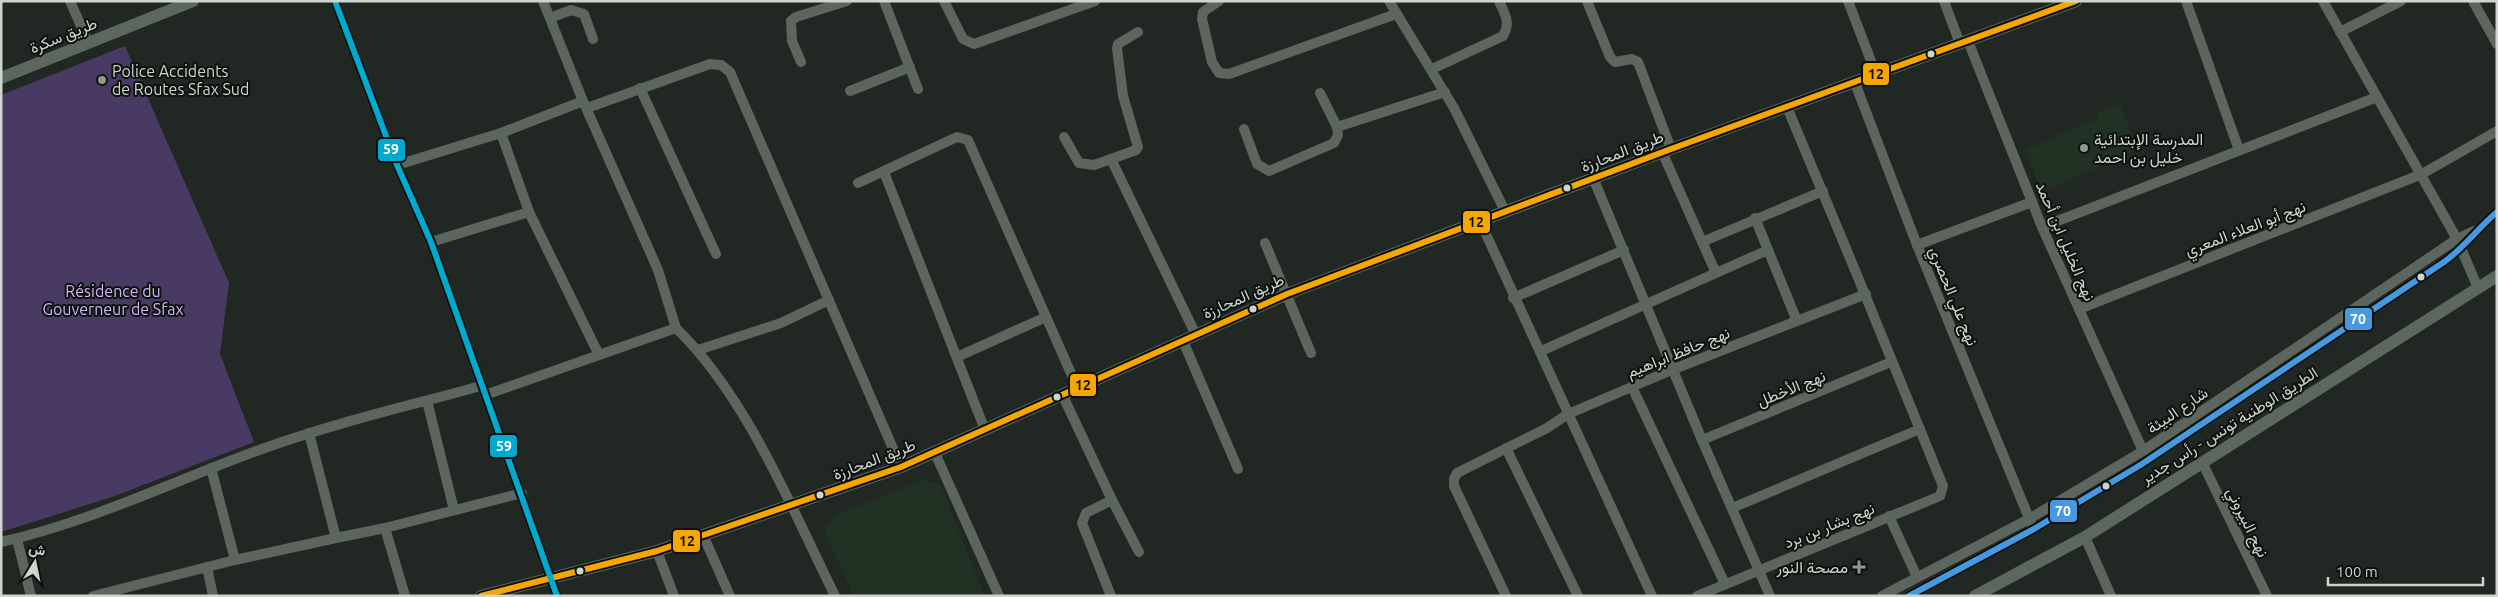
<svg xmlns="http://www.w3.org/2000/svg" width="2498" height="597" viewBox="0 0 2498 597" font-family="Ubuntu,Vazirmatn,sans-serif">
  <rect width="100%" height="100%" fill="#212722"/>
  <!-- built -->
  <g fill="#213124">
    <path d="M 2120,104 L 2138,150 L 2043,191 L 2024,150 L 2098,118 L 2096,113 Z"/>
    <path d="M 924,480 L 940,484 L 985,596 L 854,596 L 824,531 L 834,515 Z"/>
  </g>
  <!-- green -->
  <path fill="#483a63" d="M 125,46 L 229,283 L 220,354 L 254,442 L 115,496 L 1,532 L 1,95 Z"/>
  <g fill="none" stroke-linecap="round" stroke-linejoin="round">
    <!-- minor -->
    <g stroke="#5c665e" stroke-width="10">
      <path d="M 70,1 L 88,42"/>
      <path d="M 335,1 L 397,165 L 431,242 L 557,596"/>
      <path d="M 884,1 L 918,89"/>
      <path d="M 944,1 L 963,39 L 974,44 L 1095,1"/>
      <path d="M 1219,1 L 1203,12 L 1202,19 L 1212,62 L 1219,73 L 1229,74 L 1396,14"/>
      <path d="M 1389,1 L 1454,108 L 1505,211"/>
      <path d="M 1587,1 L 1610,57 L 1615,62 L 1632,59 L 1638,62 L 1671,149"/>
      <path d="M 1848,1 L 1876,74"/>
      <path d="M 1944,1 L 1960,44"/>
      <path d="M 2186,1 L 2239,150"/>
      <path d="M 2323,1 L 2457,239 L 2478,288"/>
      <path d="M 2473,1 L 2497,44"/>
      <path d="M 550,18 L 571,10 L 584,14 L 593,39"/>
      <path d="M 1138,32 L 1118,44 L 1117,48 L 1123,96 L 1138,147 L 1136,150 L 1111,159 L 1196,335"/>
      <path d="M 2340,32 L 2401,1"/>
      <path d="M 1968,41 L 2042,227 L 2143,451"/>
      <path d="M 801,62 L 792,41 L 791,21 L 796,17 L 847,1"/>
      <path d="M 1432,69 L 1503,36 C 1511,22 1505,15 1499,1"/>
      <path d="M 1855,83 L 1917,245 L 2031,523"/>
      <path d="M 640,88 L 716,254"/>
      <path d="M 850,91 L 910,67"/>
      <path d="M 1320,93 L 1337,127"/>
      <path d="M 587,108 L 710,64 L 721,65 L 730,72 L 901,467"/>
      <path d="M 1244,129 L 1257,164 L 1269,171 L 1334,143 L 1338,135 L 1337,127 L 1445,92"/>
      <path d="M 501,133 L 529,212 L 599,355 L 676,328 L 658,270 L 583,101 L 543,1"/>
      <path d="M 1064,137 L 1079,163 L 1094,165 L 1111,159"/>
      <path d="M 397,165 L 501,133 L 583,101"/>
      <path d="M 884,172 L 985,430"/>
      <path d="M 1594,180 L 1702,440 L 1770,596"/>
      <path d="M 858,183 L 957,137 L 968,140 L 1077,387"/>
      <path d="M 1755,218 L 1797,321"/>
      <path d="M 1480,221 L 1652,596"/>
      <path d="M 2042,227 L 2377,97"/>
      <path d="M 431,242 L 529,212"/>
      <path d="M 1702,242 L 1823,191"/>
      <path d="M 1265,243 L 1311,353"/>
      <path d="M 1917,245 L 2032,202"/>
      <path d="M 1716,273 L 1768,250"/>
      <path d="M 1513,298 L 1624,250"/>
      <path d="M 2079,309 L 2422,174 L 2497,131"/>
      <path d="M 676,328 C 747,397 791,507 835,596"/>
      <path d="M 1183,341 L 1238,469"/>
      <path d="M 698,350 L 781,323 L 829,300"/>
      <path d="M 1541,351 L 1716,273 L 1663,154"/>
      <path d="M 957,357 L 1046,317"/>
      <path d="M 1632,387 L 1725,584"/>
      <path d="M 1062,394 L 1112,500 L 1086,513 L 1082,523 L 1111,596"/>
      <path d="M 485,395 L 599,355"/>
      <path d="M 427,401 L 454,510"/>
      <path d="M 1702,440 L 1891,362"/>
      <path d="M 1506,448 L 1578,596"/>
      <path d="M 935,453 L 999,596"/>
      <path d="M 2202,462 L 2267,596"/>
      <path d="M 1112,500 L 1139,552"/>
      <path d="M 1732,508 L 1920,429"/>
      <path d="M 1889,516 L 1917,577"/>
      <path d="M 385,528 L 405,596"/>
      <path d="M 703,535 L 730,596"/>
      <path d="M 2085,537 L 2111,596"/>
      <path d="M 336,538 L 385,528 L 522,493"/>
      <path d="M 17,539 L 31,596"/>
      <path d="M 1,542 C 91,522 176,480 262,449 C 334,423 408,406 481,386"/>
      <path d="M 657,551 L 674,596"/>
      <path d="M 235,560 L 336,538 L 309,433"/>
      <path d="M 207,567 L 213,596"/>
      <path d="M 93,596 L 235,560 L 211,468"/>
      <path d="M 1506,596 L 1454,486 L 1454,479 L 1457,473 L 1547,428 L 1568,414 L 1674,369 L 1866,294"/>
      <path d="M 1697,596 L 1940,496 L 1943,486 C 1892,359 1840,233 1787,107"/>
      <path d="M 1882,596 L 2029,519 L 2143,451 L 2457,239 L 2474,231"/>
      <path d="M 1909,596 L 2034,529 L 2142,464 L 2444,262 C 2464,248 2478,228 2497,212"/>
    </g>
    <!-- major -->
    <g stroke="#5c675e" stroke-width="12">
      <path d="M 1,78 L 193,1"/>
      <path d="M 481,596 L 657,551 L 901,467 L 1287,294 L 1671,149 L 2076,1"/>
      <path d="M 1975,596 L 2085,537 L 2497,276"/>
    </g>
    <defs>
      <path id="bus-1" d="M 481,596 L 657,551 L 901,467 L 1287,294 L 1671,149 L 2076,1"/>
      <path id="bus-2" d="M 1909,596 L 2034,529 L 2142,464 L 2444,262 C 2464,248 2478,228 2497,212"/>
      <path id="bus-3" d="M 335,1 L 397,165 L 431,242 L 557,596"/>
    </defs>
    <!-- bus-1 casing -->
    <use href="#bus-1" stroke="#0c110d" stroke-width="10"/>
    <!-- bus-2 casing -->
    <use href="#bus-2" stroke="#0c110d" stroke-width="10"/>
    <!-- bus-3 casing -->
    <use href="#bus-3" stroke="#0c110d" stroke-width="10"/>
    <!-- bus-1 -->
    <use href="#bus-1" stroke="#f7a600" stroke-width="6"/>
    <!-- bus-2 -->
    <use href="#bus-2" stroke="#4699e1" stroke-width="6"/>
    <!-- bus-3 -->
    <use href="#bus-3" stroke="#00a9ce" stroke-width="6"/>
  </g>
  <!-- markers -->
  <g fill="#cdd5ce" stroke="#0c110d" stroke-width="2">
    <circle cx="1931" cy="54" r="4.5"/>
    <circle cx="1567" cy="188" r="4.5"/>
    <circle cx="2421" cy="277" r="4.5"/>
    <circle cx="1253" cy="309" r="4.5"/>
    <circle cx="1057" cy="397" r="4.5"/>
    <circle cx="2106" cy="486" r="4.5"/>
    <circle cx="820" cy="495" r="4.5"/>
    <circle cx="580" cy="571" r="4.5"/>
  </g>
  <g fill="#919892" stroke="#0c110d" stroke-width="2">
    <circle cx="102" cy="80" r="5"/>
    <circle cx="2084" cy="148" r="5"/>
    <path d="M1856.5 559.5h5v5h5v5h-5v5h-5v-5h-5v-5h5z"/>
  </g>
  <g text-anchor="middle" stroke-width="4" stroke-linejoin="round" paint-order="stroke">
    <!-- street labels -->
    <g font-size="16" fill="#cdd5ce" stroke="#0c110d">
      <text transform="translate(63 35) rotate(-22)" y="6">طريق سكرة</text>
      <text transform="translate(1622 151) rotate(-21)" y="6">طريق المحارزة</text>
      <text transform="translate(2245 228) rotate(-21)" y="6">نهج أبو العلاء المعري</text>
      <text transform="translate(2066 241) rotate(67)" y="6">نهج الخليل ابن أحمد</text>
      <text transform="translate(1243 296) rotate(-24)" y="6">طريق المحارزة</text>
      <text transform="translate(1954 296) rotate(68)" y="6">نهج علي الحصري</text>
      <text transform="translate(1678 352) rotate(-22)" y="6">نهج حافظ ابراهيم</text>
      <text transform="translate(1791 388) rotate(-22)" y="6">نهج الأخطل</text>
      <text transform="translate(2177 410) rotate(-34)" y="6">شارع البيئة</text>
      <text transform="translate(2229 425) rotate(-32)" y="6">الطريق الوطنية تونس - رأس جدير</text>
      <text transform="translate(874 459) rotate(-21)" y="6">طريق المحارزة</text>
      <text transform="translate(2248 522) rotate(64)" y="6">نهج البيروني</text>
      <text transform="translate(1829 525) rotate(-22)" y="6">نهج بشار بن برد</text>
    </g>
    <!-- poi labels -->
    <g font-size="16" fill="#cdd5ce" stroke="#0c110d" text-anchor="start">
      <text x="112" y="77">Police Accidents<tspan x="112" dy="18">de Routes Sfax Sud</tspan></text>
      <text x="2094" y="145">المدرسة الإبتدائية<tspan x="2094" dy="18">خليل بن احمد</tspan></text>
      <text x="1848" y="573" text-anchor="end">مصحة النور</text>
    </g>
    <!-- park labels -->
    <g font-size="16" fill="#ccb7f5" stroke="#0c110d">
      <text x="113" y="297">Résidence du<tspan x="113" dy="18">Gouverneur de Sfax</tspan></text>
    </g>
  </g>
  <g stroke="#0c110d" stroke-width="2">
    <rect x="1862" y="62" width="28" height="24" rx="5" fill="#f7a600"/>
    <rect x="377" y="138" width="29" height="24" rx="5" fill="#00a9ce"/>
    <rect x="1462" y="210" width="29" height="24" rx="5" fill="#f7a600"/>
    <rect x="2344" y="307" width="29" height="24" rx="5" fill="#4699e1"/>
    <rect x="1069" y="373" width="28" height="24" rx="5" fill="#f7a600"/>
    <rect x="489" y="434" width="29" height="24" rx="5" fill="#00a9ce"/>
    <rect x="2049" y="499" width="29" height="24" rx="5" fill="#4699e1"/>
    <rect x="672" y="529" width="29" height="24" rx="5" fill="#f7a600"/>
  </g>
  <g font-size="14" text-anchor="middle" font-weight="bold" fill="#fff">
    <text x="391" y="154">59</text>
    <text x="2358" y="324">70</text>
    <text x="504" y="451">59</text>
    <text x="2063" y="516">70</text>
  </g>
  <g font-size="14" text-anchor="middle" font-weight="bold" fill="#111">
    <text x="1876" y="79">12</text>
    <text x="1476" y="227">12</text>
    <text x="1083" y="390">12</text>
    <text x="687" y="546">12</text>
  </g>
  <!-- border -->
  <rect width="2498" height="597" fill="none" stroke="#cdd5ce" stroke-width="5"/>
  <!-- north arrow -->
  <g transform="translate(35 562) rotate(10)" stroke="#0c110d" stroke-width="4" paint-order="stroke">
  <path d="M0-4L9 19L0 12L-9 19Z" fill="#cdd5ce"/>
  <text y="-8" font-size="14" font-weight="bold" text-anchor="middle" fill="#cdd5ce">ش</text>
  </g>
  <!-- scale -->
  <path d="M2328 577v8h155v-8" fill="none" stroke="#cdd5ce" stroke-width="2.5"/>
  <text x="2336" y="577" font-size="15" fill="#cdd5ce" stroke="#0c110d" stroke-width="4" paint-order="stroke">100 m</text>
</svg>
